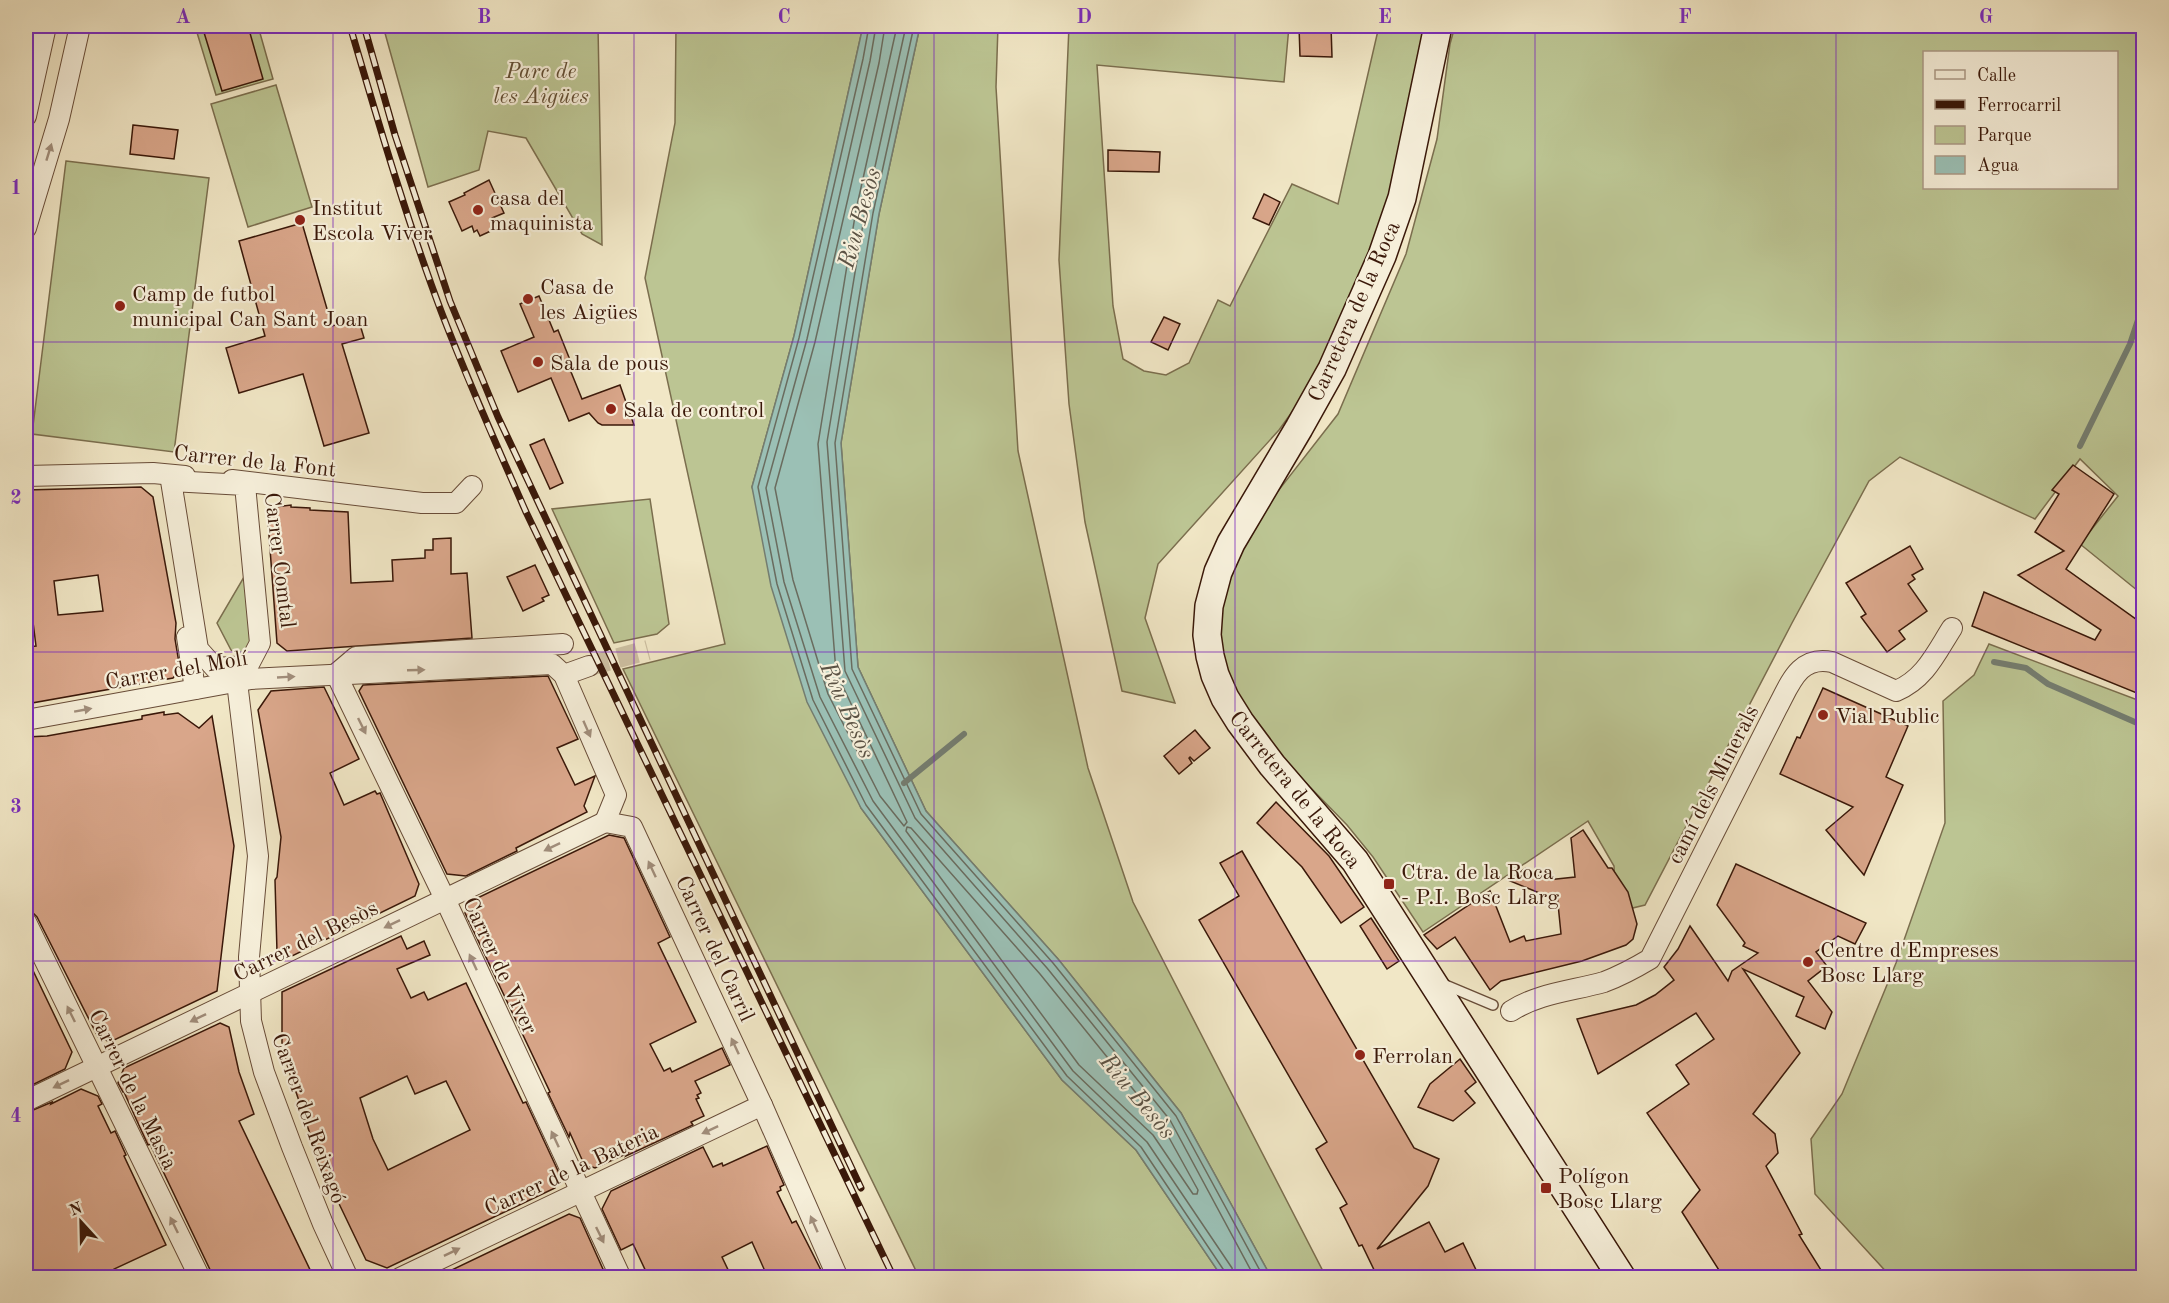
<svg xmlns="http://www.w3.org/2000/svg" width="2169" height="1303" viewBox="0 0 2169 1303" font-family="'Old Standard TT',serif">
  <rect width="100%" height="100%" fill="#f1e7c6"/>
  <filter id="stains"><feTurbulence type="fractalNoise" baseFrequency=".00333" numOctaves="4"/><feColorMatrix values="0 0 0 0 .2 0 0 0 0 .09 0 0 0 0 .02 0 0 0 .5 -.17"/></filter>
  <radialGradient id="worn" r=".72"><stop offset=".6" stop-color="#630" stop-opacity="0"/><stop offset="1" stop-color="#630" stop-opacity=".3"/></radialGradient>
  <!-- green -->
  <g fill="#bcc593" stroke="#7b6e4e" stroke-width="1.5" fill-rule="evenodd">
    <path d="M 195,26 L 258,26 L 273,79 L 216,95 Z"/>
    <path d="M 383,26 L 598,26 L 602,245 L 582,234 L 526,138 L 488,131 L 479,170 L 428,187 Z"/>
    <path d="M 676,26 L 863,26 L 794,336 L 752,487 L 861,808 L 1062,1080 L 1136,1150 L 1222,1277 L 919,1277 L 623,669 L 725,644 L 645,278 L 675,123 Z"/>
    <path d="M 920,26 L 998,26 L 996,87 L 1018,451 L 1088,768 L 1133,902 L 1326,1277 L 1271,1277 L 1181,1113 L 1058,959 L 926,811 L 858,667 L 841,443 L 879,214 Z"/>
    <path d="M 1069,26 L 1289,26 L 1284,82 L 1097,65 L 1113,306 L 1123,359 L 1144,371 L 1166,375 L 1189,363 L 1218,300 L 1230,306 L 1292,184 L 1338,204 L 1379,26 L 1426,26 L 1393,197 L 1310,387 L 1279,430 L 1158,564 L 1145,618 L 1175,703 L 1122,691 L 1085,522 L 1069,404 L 1059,260 Z"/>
    <path d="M 1455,26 L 2143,26 L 2143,595 L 2080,544 L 2118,496 L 2080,459 L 2035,519 L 1900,457 L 1869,481 L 1792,623 L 1645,905 L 1616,912 L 1614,866 L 1588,821 L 1423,932 L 1373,857 L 1347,825 L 1263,739 L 1206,659 L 1201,590 L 1338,414 L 1406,254 L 1437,139 L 1450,44 ZM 1924,52 L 2116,52 L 2116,188 L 1924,188 Z"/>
    <path d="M 276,85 L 312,207 L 248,227 L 211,104 Z"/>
    <path d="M 66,161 L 209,178 L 174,452 L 32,434 Z"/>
    <path d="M 650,499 L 669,624 L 657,634 L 614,643 L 552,509 Z"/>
    <path d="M 251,565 L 261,644 L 249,662 L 231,650 L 217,623 Z"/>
    <path d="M 1989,644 L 2143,702 L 2143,1277 L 1891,1277 L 1815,1194 L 1811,1139 L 1842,1094 L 1896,963 L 1945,823 L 1943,701 L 1974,675 Z"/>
  </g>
  <!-- water -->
  <path fill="#9bc0b5" stroke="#747d70" stroke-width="1.5" d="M 863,26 L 920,26 L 879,214 L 841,443 L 858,667 L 926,811 L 1058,959 L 1181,1113 L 1271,1277 L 1222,1277 L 1136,1150 L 1062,1080 L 861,808 L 807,702 L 771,586 L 752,487 L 794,336 Z"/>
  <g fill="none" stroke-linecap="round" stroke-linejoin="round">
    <!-- shore -->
    <g stroke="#6a6c5f" stroke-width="1.5">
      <path d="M 869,26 L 863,59 L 799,338 L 758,487 L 777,584 L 813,700 L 866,805 L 1067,1076 L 1141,1147 L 1225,1272 L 1227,1278"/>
      <path d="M 876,26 L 870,61 L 807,339 L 766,488 L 784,582 L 820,697 L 873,801 L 1073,1071 L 1147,1142 L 1232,1268 L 1234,1278"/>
      <path d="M 885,26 L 879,63 L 815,342 L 775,488 L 793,580 L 828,694 L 880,796 L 904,826 L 907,822 L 836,672 L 818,444 L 856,210 L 897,26"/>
      <path d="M 906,26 L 865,212 L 827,442 L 845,671 L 915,818 L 1047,968 L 1170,1120 L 1255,1278"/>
      <path d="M 914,26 L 873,213 L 835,443 L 852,669 L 921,814 L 1053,963 L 1176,1116 L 1264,1278"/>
      <path d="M 907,827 L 911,828 L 1040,974 L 1162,1125 L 1198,1190 L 1197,1194 L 1193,1194 L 1153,1135 L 1079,1065 L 906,831 Z"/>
    </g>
    <!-- stream -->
    <g stroke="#747d70" stroke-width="6">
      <path d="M 2080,446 L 2130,344 L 2144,302"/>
      <path d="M 1994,662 L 2026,668 L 2048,684 L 2144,726"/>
      <path d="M 904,783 L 964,734"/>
    </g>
  </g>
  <!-- building -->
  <g fill="#d9a68a" stroke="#3a1809" stroke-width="1.5" fill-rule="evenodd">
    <path d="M 202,26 L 248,26 L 263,79 L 222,91 Z"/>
    <path d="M 1299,26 L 1331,26 L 1332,57 L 1300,56 Z"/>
    <path d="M 133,125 L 178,130 L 174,159 L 130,154 Z"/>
    <path d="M 1108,150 L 1160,152 L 1159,172 L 1108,171 Z"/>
    <path d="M 489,180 L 504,213 L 492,218 L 495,229 L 480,236 L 477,230 L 474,232 L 472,226 L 462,231 L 449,202 L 465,195 L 464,193 Z"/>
    <path d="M 1264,194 L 1280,202 L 1269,225 L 1253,218 Z"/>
    <path d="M 302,223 L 332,326 L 358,318 L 364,338 L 342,344 L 369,433 L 324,446 L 303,374 L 239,393 L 226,348 L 265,336 L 239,241 Z"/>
    <path d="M 539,296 L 554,332 L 558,330 L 572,365 L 569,367 L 582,399 L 620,385 L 634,425 L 602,425 L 598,423 L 589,413 L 569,421 L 551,378 L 518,392 L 501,351 L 534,337 L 520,304 Z"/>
    <path d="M 1164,317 L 1180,324 L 1168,350 L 1151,342 Z"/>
    <path d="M 544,439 L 563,483 L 550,489 L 530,445 Z"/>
    <path d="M 2073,465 L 2114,494 L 2066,569 L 2144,625 L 2144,696 L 1972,626 L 1984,592 L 2095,640 L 2101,630 L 2018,575 L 2064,551 L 2035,532 L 2059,494 L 2052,490 Z"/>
    <path d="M 141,487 L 153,497 L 176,623 L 175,639 L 180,669 L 173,678 L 26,704 L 26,647 L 36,646 L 31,606 L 26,606 L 26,490 ZM 98,575 L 103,611 L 58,615 L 54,581 Z"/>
    <path d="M 291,505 L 291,507 L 310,508 L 310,510 L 348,512 L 351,583 L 393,581 L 392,560 L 425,558 L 425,550 L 433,550 L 433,539 L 451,538 L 451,574 L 467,573 L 472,638 L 287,651 L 277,643 L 267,508 Z"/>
    <path d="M 1910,546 L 1923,569 L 1912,575 L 1915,579 L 1908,584 L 1927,611 L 1899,631 L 1905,639 L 1887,652 L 1861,617 L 1866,614 L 1846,583 Z"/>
    <path d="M 535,565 L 549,595 L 542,598 L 544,601 L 523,611 L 507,577 Z"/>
    <path d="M 548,676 L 578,739 L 557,748 L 575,785 L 595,776 L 584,806 L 587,812 L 516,848 L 517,851 L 466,876 L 447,874 L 359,691 L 363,685 Z"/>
    <path d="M 324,687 L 359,759 L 330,773 L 344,805 L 375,791 L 377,794 L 380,793 L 419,884 L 415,896 L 288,958 L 277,952 L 275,880 L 277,877 L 281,837 L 258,710 L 271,691 Z"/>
    <path d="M 1823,688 L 1908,726 L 1886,777 L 1903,785 L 1864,875 L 1826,830 L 1853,807 L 1780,774 L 1797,737 L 1800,738 Z"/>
    <path d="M 164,712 L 164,715 L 178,713 L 199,728 L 212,716 L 234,846 L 217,991 L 110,1042 L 98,1037 L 37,917 L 32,912 L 26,910 L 26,737 L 47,736 L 142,719 L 142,716 Z"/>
    <path d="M 1195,730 L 1210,748 L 1194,761 L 1190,757 L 1189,758 L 1192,763 L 1179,774 L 1164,756 Z"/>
    <path d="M 1276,802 L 1329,856 L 1364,907 L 1341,923 L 1302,867 L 1257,823 Z"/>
    <path d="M 1583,830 L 1608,868 L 1612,868 L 1628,892 L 1637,924 L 1633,939 L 1626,945 L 1582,961 L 1501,981 L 1490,990 L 1455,937 L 1437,949 L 1424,935 L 1490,891 L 1510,942 L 1524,936 L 1526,941 L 1561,934 L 1557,894 L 1544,895 L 1508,880 L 1526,868 L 1547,880 L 1575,877 L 1571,838 Z"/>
    <path d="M 609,835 L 624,838 L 670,937 L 658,943 L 696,1022 L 650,1044 L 664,1071 L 670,1068 L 672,1072 L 722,1048 L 730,1065 L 695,1081 L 701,1093 L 697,1095 L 699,1098 L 696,1099 L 704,1116 L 691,1122 L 693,1125 L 626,1156 L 628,1153 L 595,1168 L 584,1164 L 570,1133 L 569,1137 L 548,1093 L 550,1092 L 465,913 L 469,902 Z"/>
    <path d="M 1242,851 L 1414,1148 L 1439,1159 L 1428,1186 L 1377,1249 L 1429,1222 L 1445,1252 L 1463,1243 L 1480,1278 L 1378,1278 L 1362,1245 L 1359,1246 L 1340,1208 L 1347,1204 L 1316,1149 L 1327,1142 L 1199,920 L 1239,896 L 1220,863 Z"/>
    <path d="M 1736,864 L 1866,923 L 1855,944 L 1838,936 L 1816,952 L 1827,966 L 1808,981 L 1832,1012 L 1825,1029 L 1796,1016 L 1804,997 L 1743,969 L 1800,1053 L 1753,1114 L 1775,1134 L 1778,1153 L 1766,1166 L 1802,1234 L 1799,1235 L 1826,1278 L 1724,1278 L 1682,1212 L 1700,1190 L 1647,1113 L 1689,1084 L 1676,1065 L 1714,1039 L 1696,1013 L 1598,1074 L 1577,1019 L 1636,1005 L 1655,995 L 1674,980 L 1664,967 L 1678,949 L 1690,926 L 1728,981 L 1732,971 L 1758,953 L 1743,946 L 1745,943 L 1717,905 Z"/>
    <path d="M 1371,918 L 1399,961 L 1387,969 L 1360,926 Z"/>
    <path d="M 401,936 L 407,949 L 424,941 L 430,955 L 397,969 L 411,998 L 424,992 L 428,1000 L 466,983 L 523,1103 L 526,1102 L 559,1173 L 555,1188 L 387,1268 L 366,1260 L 320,1164 L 288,1068 L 282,1045 L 282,992 ZM 407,1076 L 415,1094 L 446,1081 L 470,1130 L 388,1170 L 373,1139 L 360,1098 Z"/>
    <path d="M 26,948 L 30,957 L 27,958 L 72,1052 L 65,1069 L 26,1088 Z"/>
    <path d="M 220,1023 L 229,1027 L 239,1072 L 254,1114 L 239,1121 L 314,1278 L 214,1278 L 150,1144 L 148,1145 L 137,1121 L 124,1092 L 123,1092 L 118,1083 L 124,1068 Z"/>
    <path d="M 1460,1059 L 1476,1082 L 1465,1091 L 1475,1103 L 1453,1121 L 1418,1107 L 1430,1084 Z"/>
    <path d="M 81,1089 L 98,1096 L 102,1104 L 98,1106 L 111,1133 L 115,1131 L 126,1155 L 124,1156 L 166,1245 L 114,1269 L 118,1278 L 26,1278 L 26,1113 L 52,1102 L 51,1104 Z"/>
    <path d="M 767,1146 L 784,1185 L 780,1187 L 781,1190 L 777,1192 L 792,1223 L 796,1221 L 825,1278 L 768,1278 L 752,1242 L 722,1257 L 732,1278 L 649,1278 L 633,1244 L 621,1250 L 602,1209 L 611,1191 L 703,1147 L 713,1167 L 722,1163 L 723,1166 Z"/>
    <path d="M 569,1214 L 580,1218 L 607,1278 L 435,1278 Z"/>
  </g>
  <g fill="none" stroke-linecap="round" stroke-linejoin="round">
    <!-- street-tunnel -->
    <path stroke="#ccbea0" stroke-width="20" stroke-dasharray="20 10" stroke-linecap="butt" d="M 589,666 L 648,650"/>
    <defs>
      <path id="lane" d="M 1443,984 L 1493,1005"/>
      <g id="street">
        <path d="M 26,116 L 46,26"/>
        <path d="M 26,228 L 59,119 L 80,26"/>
        <path d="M 26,476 L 153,473 L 185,476"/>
        <path d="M 232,480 L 422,503 L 456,503 L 472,486"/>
        <path d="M 171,481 L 245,485 L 260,643 L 248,666 L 215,668 L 198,649 Z"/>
        <path d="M 187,637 L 195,689"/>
        <path d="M 336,674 L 445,899 L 621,1278"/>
        <path d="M 336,674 L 356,657 L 563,644"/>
        <path d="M 564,675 L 589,666"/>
        <path d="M 237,682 L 258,856 L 249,957 L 251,1021 L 264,1072 L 292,1147 L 323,1224 L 348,1278"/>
        <path d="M 26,720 L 251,679 L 552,664 L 564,675 L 616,795 L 605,822"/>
        <path d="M 605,822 L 632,827 L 762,1105 L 838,1278"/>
        <path d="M 26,922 L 200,1278"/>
        <path d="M 1511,1011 C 1539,993 1572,991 1604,982 C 1620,976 1635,968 1650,959 L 1777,708 C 1790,684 1799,655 1832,662 L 1896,691 C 1925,679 1936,653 1952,628"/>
        <path d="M 26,1101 L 605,822"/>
        <path d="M 400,1278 L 762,1105"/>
      </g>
      <path id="secondary" d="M 1438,26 L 1402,198 L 1382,256 L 1332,369 L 1299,428 L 1231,543 L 1218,572 L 1209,606 L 1207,635 L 1210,656 L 1215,675 L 1225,698 L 1240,722 L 1272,765 L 1355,861 L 1622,1278"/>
    </defs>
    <!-- lane casing -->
    <use href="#lane" stroke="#684c38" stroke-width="12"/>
    <!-- street casing -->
    <use href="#street" stroke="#684c38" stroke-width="22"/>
    <!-- secondary casing -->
    <use href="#secondary" stroke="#3a1809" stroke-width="30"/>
    <!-- lane -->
    <use href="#lane" stroke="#f6efda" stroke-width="9"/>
    <!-- street -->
    <use href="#street" stroke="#f6efda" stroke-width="20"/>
    <!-- secondary -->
    <use href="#secondary" stroke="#f6efda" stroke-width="27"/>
    <defs>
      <g id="rail">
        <path d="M 350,26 C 378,121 406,218 441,311 C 467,379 497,446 526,512 L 894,1278"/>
        <path d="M 364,26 L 395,135 L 450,301 L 498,417 L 861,1188"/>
      </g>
    </defs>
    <!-- rail casing -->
    <use href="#rail" stroke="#3a1809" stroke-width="7"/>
    <!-- rail -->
    <use href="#rail" stroke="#f6efda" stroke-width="4.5" stroke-dasharray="14" stroke-linecap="butt"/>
  </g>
  <!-- one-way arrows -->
  <defs><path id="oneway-solid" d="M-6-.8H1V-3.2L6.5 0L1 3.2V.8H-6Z" transform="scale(1.5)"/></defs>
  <g fill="#a18e7c">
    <use href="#oneway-solid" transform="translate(49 152) rotate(-73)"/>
    <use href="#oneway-solid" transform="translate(416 670) rotate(-2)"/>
    <use href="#oneway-solid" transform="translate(286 677) rotate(-3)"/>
    <use href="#oneway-solid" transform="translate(83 710) rotate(-10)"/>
    <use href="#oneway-solid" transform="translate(362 726) rotate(64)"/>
    <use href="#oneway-solid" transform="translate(587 729) rotate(66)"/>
    <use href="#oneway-solid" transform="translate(552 847) rotate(154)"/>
    <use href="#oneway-solid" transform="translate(652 869) rotate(-115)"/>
    <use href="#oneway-solid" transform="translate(392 924) rotate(154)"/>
    <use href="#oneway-solid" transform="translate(473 962) rotate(-115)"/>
    <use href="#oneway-solid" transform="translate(71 1014) rotate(-116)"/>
    <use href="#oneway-solid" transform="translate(198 1018) rotate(154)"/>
    <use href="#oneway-solid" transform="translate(735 1046) rotate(-115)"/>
    <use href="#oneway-solid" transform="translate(61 1084) rotate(154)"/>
    <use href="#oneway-solid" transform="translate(710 1130) rotate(155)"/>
    <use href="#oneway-solid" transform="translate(555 1139) rotate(-115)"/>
    <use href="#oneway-solid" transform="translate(814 1224) rotate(-114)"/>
    <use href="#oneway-solid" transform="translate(174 1225) rotate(-116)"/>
    <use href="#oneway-solid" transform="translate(600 1235) rotate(64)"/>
    <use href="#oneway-solid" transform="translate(452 1252) rotate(-26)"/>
  </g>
  <!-- grid -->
  <path fill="none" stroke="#7b2cbf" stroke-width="1.5" stroke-opacity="0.55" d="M 333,26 L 333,1278M 634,26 L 634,1278M 934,26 L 934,1278M 1235,26 L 1235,1278M 1535,26 L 1535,1278M 1836,26 L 1836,1278M 26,342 L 2144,342M 26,652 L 2144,652M 26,961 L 2144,961"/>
  <!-- markers -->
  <g fill="#8f2418" stroke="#f6efda" stroke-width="2">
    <circle cx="478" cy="210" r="6"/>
    <circle cx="300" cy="220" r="6"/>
    <circle cx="528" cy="299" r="6"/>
    <circle cx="120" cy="306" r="6"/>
    <circle cx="538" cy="362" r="6"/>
    <circle cx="611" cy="409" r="6"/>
    <circle cx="1823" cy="715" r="6"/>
    <rect x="1383" y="878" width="12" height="12" rx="3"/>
    <circle cx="1808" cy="962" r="6"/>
    <circle cx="1360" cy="1055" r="6"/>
    <rect x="1540" y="1182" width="12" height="12" rx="3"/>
  </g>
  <g text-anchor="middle" stroke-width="4.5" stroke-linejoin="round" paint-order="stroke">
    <!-- park labels -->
    <g font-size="22" font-style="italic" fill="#614c32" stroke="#f6efda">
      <text x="541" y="78">Parc de<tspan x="541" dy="25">les Aigües</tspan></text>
    </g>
    <!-- poi labels -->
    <g font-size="22" fill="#3a1809" stroke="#f6efda" text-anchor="start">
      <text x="490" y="205">casa del<tspan x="490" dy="25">maquinista</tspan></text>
      <text x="312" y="215">Institut<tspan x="312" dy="25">Escola Viver</tspan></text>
      <text x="540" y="294">Casa de<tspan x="540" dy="25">les Aigües</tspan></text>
      <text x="132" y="301">Camp de futbol<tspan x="132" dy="25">municipal Can Sant Joan</tspan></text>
      <text x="550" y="370">Sala de pous</text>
      <text x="623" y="417">Sala de control</text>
      <text x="1835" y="723">Vial Public</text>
      <text x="1401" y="879">Ctra. de la Roca<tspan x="1401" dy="25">- P.I. Bosc Llarg</tspan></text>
      <text x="1820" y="957">Centre d'Empreses<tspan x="1820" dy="25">Bosc Llarg</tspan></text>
      <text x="1372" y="1063">Ferrolan</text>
      <text x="1558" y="1183">Polígon<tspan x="1558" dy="25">Bosc Llarg</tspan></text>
    </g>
    <!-- street labels -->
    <g font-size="22" fill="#3a1809" stroke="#f6efda">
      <text transform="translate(1353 311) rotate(-66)" y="8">Carretera de la Roca</text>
      <text transform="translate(255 460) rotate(6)" y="8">Carrer de la Font</text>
      <text transform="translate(281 560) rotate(83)" y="8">Carrer Comtal</text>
      <text transform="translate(176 669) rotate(-10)" y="8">Carrer del Molí</text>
      <text transform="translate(1712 784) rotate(-63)" y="8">camí dels Minerals</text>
      <text transform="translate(1296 789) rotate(51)" y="8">Carretera de la Roca</text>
      <text transform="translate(305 940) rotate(-26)" y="8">Carrer del Besòs</text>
      <text transform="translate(716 948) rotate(65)" y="8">Carrer del Carril</text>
      <text transform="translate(501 965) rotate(65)" y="8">Carrer de Viver</text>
      <text transform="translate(134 1089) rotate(64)" y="8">Carrer de la Masia</text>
      <text transform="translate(310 1118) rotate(70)" y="8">Carrer del Reixagó</text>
      <text transform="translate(571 1169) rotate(-25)" y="8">Carrer de la Bateria</text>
    </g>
    <!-- water labels -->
    <g font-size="24" font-style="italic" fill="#5c5345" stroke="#f6efda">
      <text transform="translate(859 218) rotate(-74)" y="8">Riu Besòs</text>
      <text transform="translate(848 710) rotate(66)" y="8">Riu Besòs</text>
      <text transform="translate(1138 1096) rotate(50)" y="8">Riu Besòs</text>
    </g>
  </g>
  <!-- margin -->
  <rect width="2169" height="1303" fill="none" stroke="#f1e7c6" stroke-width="66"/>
  <!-- legend -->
  <rect x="1923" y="51" width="195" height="138" fill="#f6efda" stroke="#ab9986" stroke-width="1.5"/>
  <rect x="1935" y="70" width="30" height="9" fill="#f6efda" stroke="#ab9986" stroke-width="1.5"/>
  <text x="1977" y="81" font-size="18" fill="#3a1809">Calle</text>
  <rect x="1935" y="100" width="30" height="9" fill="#3a1809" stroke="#ab9986" stroke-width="1.5"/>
  <text x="1977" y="111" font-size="18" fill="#3a1809">Ferrocarril</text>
  <rect x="1935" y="126" width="30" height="18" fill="#bcc593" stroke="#ab9986" stroke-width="1.5"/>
  <text x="1977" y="141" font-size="18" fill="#3a1809">Parque</text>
  <rect x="1935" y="156" width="30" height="18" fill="#9bc0b5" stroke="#ab9986" stroke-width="1.5"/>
  <text x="1977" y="171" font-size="18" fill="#3a1809">Agua</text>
  <!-- north arrow -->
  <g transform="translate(81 1222) rotate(338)" stroke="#f6efda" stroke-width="4.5" paint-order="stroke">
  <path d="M0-4.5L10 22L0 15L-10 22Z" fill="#3a1809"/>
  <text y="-9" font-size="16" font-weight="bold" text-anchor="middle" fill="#3a1809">N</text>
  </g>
  <rect x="33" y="33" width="2103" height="1237" fill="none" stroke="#7b2cbf" stroke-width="2"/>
  <g font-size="20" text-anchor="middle" font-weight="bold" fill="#7b2cbf">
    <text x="183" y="23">A</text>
    <text x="484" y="23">B</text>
    <text x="784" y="23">C</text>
    <text x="1084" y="23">D</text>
    <text x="1385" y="23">E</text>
    <text x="1685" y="23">F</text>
    <text x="1986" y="23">G</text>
    <text x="16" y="194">1</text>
    <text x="16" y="504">2</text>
    <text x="16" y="813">3</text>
    <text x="16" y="1122">4</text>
  </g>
  <rect width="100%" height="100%" filter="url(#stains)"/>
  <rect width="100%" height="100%" fill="url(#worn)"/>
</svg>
